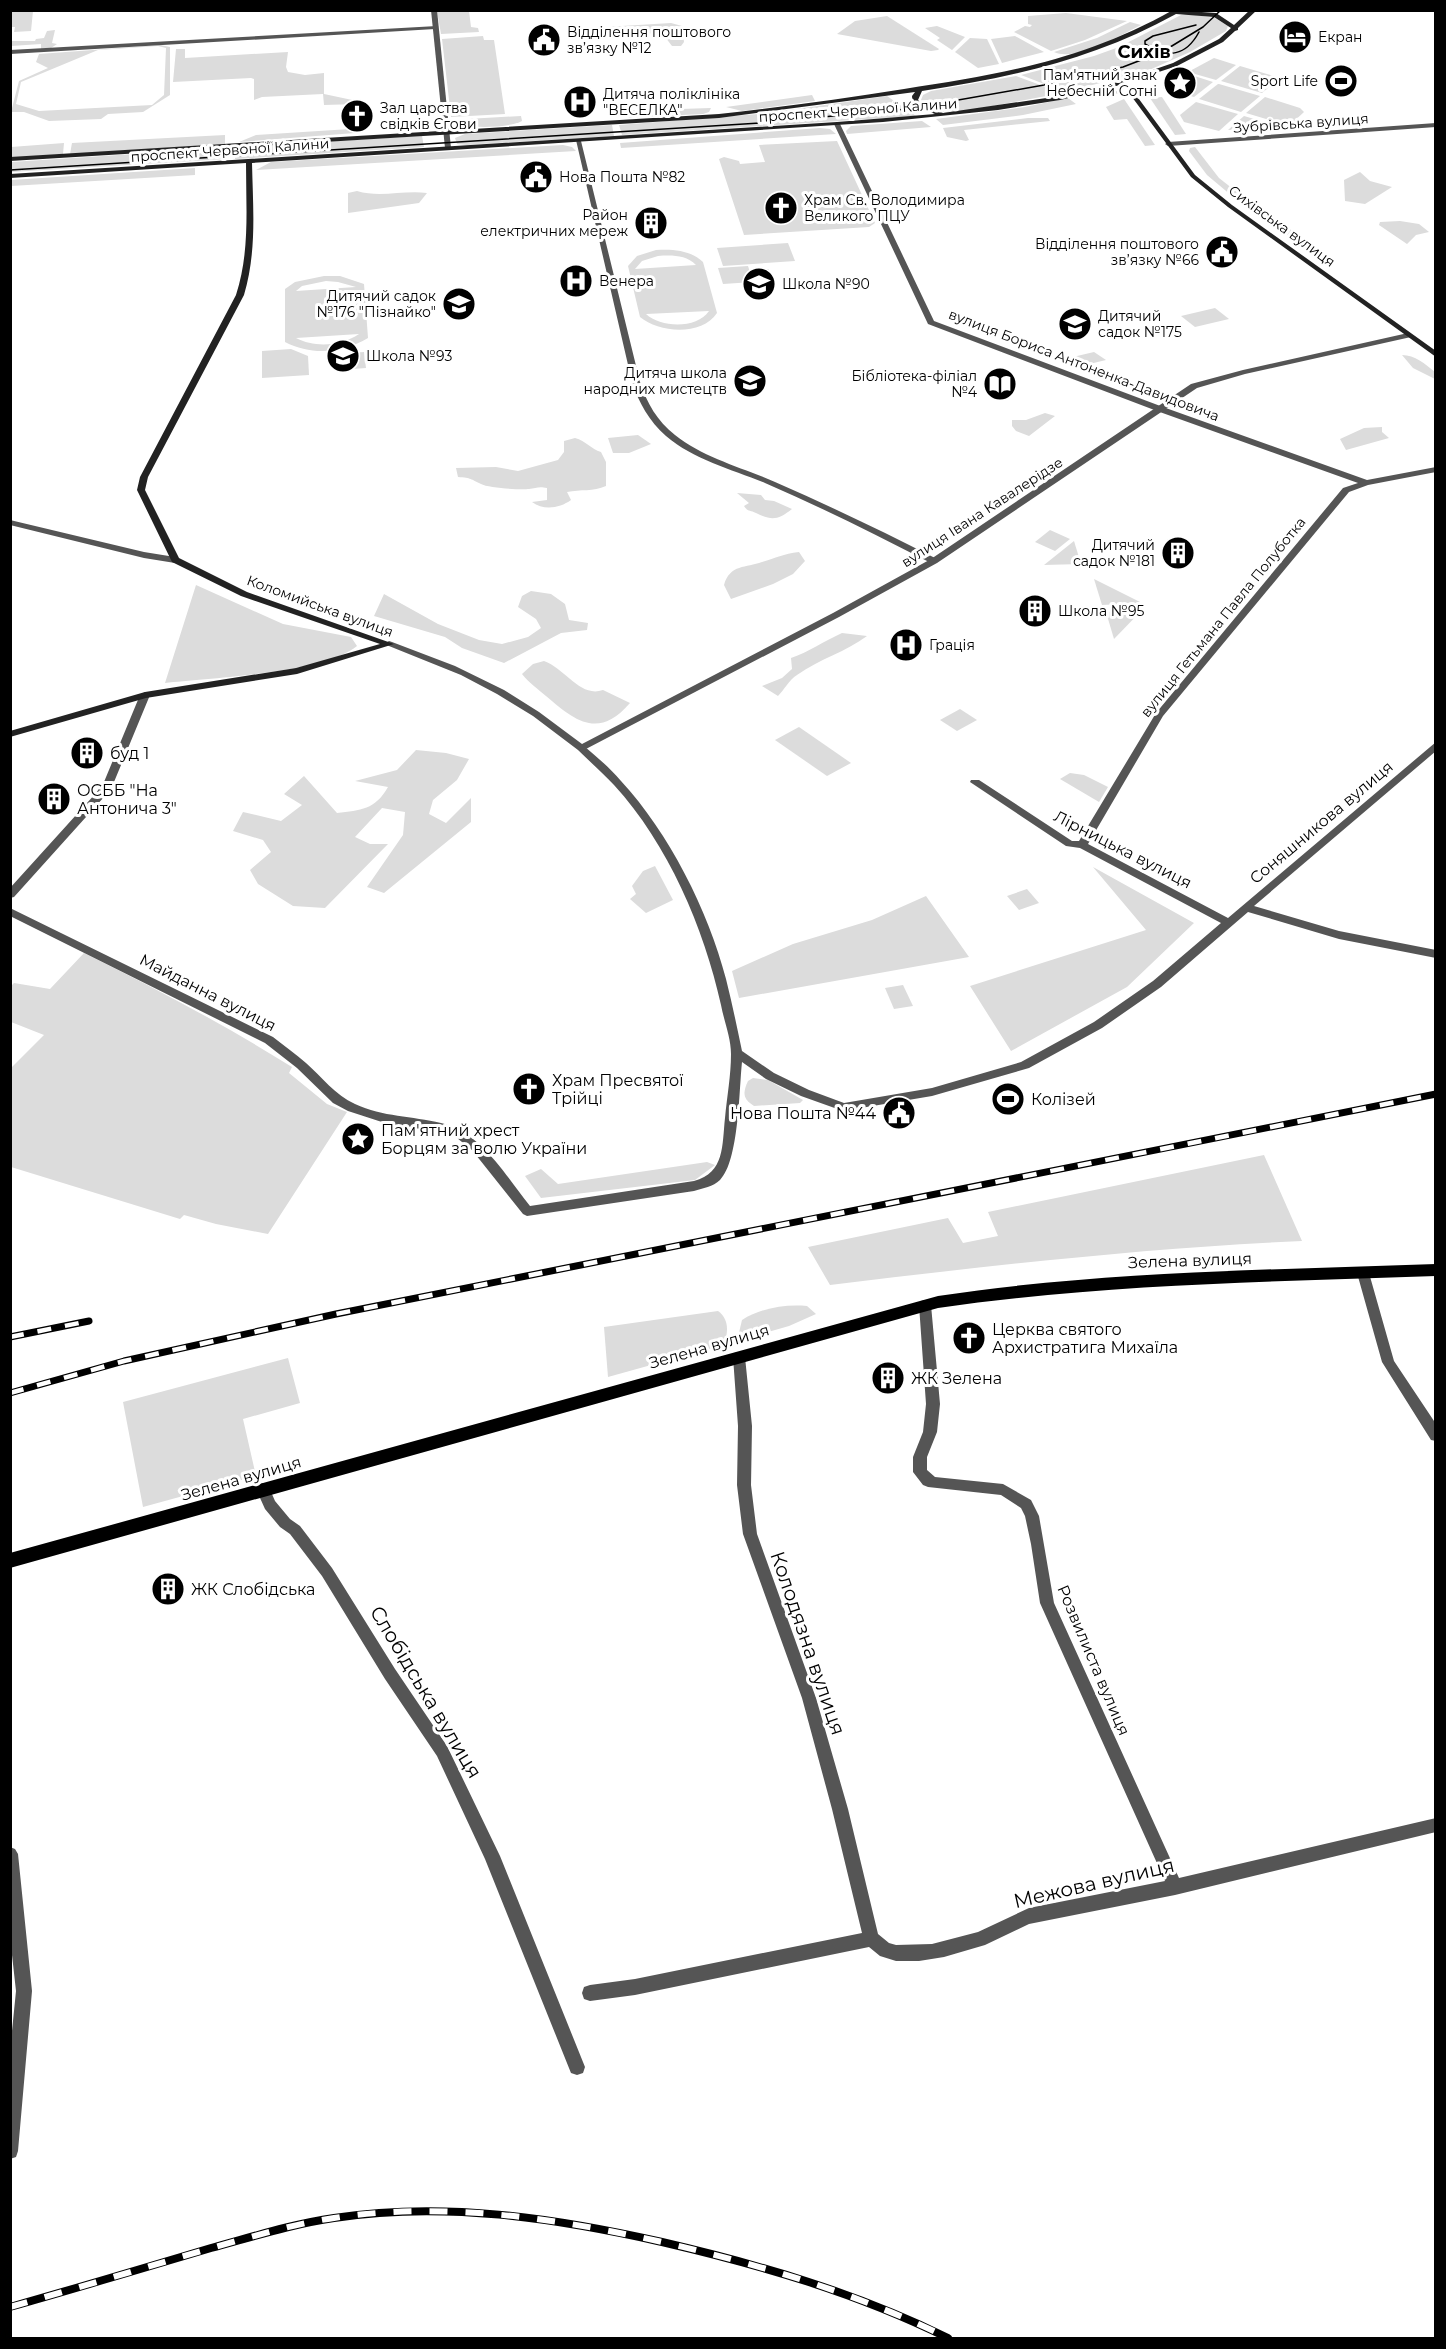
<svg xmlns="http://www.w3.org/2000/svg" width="1446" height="2349" viewBox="0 0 1446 2349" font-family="Montserrat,sans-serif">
  <rect width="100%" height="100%" fill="#fff"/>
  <!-- green -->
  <g fill="#dcdcdc" fill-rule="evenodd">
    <path d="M 10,11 L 33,11 L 31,31 L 14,32 L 15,27 L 11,27 Z"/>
    <path d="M 437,11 L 469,11 L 471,27 L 478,28 L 479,32 L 441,34 Z"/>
    <path d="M 1066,13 L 1127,21 L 1085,40 L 1051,51 L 1014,32 L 1025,26 L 1030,27 L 1032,25 L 1028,24 L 1028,16 Z"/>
    <path d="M 1189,14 L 1215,18 L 1228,26 L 1226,31 L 1190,52 L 1147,71 L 1065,92 L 1021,75 L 1094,56 L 1119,47 L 1181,15 Z"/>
    <path d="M 887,16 L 939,49 L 938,50 L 931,51 L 837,34 L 855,21 Z"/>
    <path d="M 1130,22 L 1141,25 C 1121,35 1075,62 1054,52 L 1097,38 Z"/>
    <path d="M 671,23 L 682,26 L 684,42 L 681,46 L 672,46 L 662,33 L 590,36 L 589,28 Z"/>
    <path d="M 937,26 L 965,37 L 952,50 L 937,40 L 940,38 L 925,28 Z"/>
    <path d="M 55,30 L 52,43 L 57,44 L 51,48 L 41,49 L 41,44 L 11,46 L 11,41 L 35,41 L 36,39 L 44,38 L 47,31 Z"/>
    <path d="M 483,36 L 484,40 L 494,40 L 505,114 L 451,117 L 442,39 Z"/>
    <path d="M 1015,36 L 1044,52 L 1002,63 L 991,39 Z"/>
    <path d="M 970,38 L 987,39 L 999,64 L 978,68 L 955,52 Z"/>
    <path d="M 160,45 L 170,47 L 170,95 L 143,112 L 108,114 L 101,119 L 49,121 L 24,112 L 11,112 L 19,81 L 48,68 L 36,62 L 39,54 ZM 158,46 L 166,48 L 164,95 L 152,105 L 39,111 L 16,104 L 21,82 L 98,50 Z"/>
    <path d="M 176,49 L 185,49 L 185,58 L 288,52 L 286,67 L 288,72 L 305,75 L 324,73 L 324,94 L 357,101 L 357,104 L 324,105 L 323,94 L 262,97 L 254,100 L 254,79 L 251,78 L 173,82 Z"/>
    <path d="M 1214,58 L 1236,65 L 1216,80 L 1188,72 Z"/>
    <path d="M 1240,66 L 1280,78 L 1262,93 L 1221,81 Z"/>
    <path d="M 1185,73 L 1213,82 L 1194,97 L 1163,88 L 1171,80 Z"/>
    <path d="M 1016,76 L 1062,93 L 950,114 L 927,107 L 921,100 L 923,95 L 931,91 Z"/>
    <path d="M 1218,84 L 1219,84 L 1260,96 L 1241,112 L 1199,99 Z"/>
    <path d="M 812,95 L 815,101 L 742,111 L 726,107 Z"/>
    <path d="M 887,96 L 916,116 L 622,135 L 619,125 L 769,113 Z"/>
    <path d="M 1162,97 L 1186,134 L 1175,135 L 1150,98 Z"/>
    <path d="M 1265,97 L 1300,108 L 1304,112 L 1289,126 L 1246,113 Z"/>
    <path d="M 1068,98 L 1076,104 L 1023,115 L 943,125 L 936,119 L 1025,107 Z"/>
    <path d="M 1124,99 L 1155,145 L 1145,146 L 1127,119 L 1114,120 L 1106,107 Z"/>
    <path d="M 1196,102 L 1238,114 L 1219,131 L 1184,122 L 1180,115 Z"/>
    <path d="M 711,108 L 709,112 L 703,114 L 620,118 L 618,111 Z"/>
    <path d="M 521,116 L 522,121 C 509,128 462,130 450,120 Z"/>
    <path d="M 1244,116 L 1281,127 L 1228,130 Z"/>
    <path d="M 1028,118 L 1048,118 L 1050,121 L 964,130 L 969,140 L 966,141 L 947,137 L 943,128 Z"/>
    <path d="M 922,121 L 931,127 L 847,134 L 846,131 L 851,126 Z"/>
    <path d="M 612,125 L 614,136 L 467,145 L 457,144 L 455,138 L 465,134 Z"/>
    <path d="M 820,128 L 830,129 L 836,134 L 621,148 L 620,143 Z"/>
    <path d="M 350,129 L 354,130 L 355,133 L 239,142 L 256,135 Z"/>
    <path d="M 225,135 L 225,144 L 70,154 L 72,143 Z"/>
    <path d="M 422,136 L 424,147 L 235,159 L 235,147 Z"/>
    <path d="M 837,141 L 875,223 L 869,227 L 744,235 L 719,159 L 724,157 L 739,161 L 740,164 L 765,162 L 759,145 Z"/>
    <path d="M 64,143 L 63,154 L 11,158 L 11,147 Z"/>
    <path d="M 563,145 L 572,147 L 576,151 L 256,170 L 271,162 Z"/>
    <path d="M 1195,147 L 1219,178 L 1247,200 L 1238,201 L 1207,175 L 1189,151 L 1190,148 Z"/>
    <path d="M 226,148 L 226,159 L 11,172 L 11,162 Z"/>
    <path d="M 195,168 L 195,175 L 11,186 L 11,180 Z"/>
    <path d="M 1360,172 L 1370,181 L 1392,187 L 1365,204 L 1345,201 L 1344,180 Z"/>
    <path d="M 357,191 C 380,198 403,190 427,193 L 419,203 L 348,213 L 348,193 Z"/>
    <path d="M 1253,203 L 1335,261 L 1332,262 L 1315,254 L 1245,205 Z"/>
    <path d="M 1400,221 L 1419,224 L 1429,232 L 1416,235 L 1407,244 L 1379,225 L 1380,222 Z"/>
    <path d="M 788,243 L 795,261 L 723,266 L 717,248 Z"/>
    <path d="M 656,250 C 673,249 690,250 703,262 L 717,313 C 702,336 659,333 640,317 L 628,266 L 637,256 ZM 658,256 C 672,255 686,255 696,265 L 635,269 L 642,261 ZM 709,311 C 697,329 661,328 646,314 Z"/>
    <path d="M 748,266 L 753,282 L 723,284 L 718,268 Z"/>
    <path d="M 324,276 L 340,276 L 364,284 L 368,338 C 343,353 312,356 285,342 L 285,289 L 295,282 ZM 326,281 L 338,282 L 356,287 L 296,291 L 302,286 ZM 359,334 C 341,346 315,348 296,338 Z"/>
    <path d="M 1215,308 L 1229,319 L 1195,327 L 1181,316 Z"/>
    <path d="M 291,349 L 308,356 L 309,375 L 262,378 L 262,351 Z"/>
    <path d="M 364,352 L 366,368 L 339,370 L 338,354 Z"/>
    <path d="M 1094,352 L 1106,360 L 1077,367 L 1060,360 Z"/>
    <path d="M 1402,355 C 1415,355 1425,364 1435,372 L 1435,379 L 1413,368 Z"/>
    <path d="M 1045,413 L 1055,416 L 1029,436 L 1016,431 L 1012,426 L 1012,420 L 1026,420 Z"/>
    <path d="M 1382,427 L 1382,432 L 1389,438 L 1346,450 L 1340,439 L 1364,428 Z"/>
    <path d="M 638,435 L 651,444 L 629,453 L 613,453 L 608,438 Z"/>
    <path d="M 575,438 C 586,441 591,449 601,452 L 606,462 L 606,486 C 593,492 581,489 567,492 L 571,500 C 560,508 544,511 532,502 L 547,500 L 547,488 C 539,486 536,488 529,489 C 520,490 488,488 481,484 C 470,479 472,478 458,477 L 456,468 L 496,467 L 518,471 L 558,460 L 564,452 L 564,441 Z"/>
    <path d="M 737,493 L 761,495 L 765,500 L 774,501 L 792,509 C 778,520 772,521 756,513 C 750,510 748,512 744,506 L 749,503 Z"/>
    <path d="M 1050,530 L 1070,539 L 1055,551 L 1035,542 Z"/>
    <path d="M 1074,541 L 1081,564 L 1044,565 Z"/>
    <path d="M 799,552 L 805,561 L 793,574 L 773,584 L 731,599 L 724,585 C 730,564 746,568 762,562 C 776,558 783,554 799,552 Z"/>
    <path d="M 1094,579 L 1142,603 L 1102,605 Z"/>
    <path d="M 196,585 L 283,624 L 351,637 L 357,646 C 324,673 211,678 165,683 Z"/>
    <path d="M 531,591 L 551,594 L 565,604 L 569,620 L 588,623 L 587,630 L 561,633 L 504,663 L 462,648 L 445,637 L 374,616 L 384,594 L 438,624 L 479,640 L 502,644 L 528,637 L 541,628 L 536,619 L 518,607 L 522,596 Z"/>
    <path d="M 1143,609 L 1114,639 L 1106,612 Z"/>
    <path d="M 842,633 L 867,636 C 846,652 819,659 797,675 C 789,680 784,690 778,696 L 762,686 L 782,678 L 792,669 L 791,658 C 809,652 824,641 842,633 Z"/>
    <path d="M 544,661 C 566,669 580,698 603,690 L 630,703 C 599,739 576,722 546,696 C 538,689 529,683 522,674 L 533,664 Z"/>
    <path d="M 960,709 L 977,720 L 957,731 L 940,720 Z"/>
    <path d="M 799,727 L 851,763 L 827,776 L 775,740 Z"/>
    <path d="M 416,750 L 446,753 L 469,759 L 457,780 L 433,800 L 429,814 L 446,823 L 471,798 L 471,822 L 384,893 L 367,887 L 403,835 L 405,812 L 382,808 L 355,837 L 370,844 L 388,844 L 325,908 L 293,906 L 258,884 L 250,870 L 271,852 L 263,840 L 233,831 L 243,812 L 281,821 L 302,805 L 284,794 L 304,776 L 337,813 C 361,810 375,810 388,787 L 355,781 L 397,770 Z"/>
    <path d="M 1070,773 L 1084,775 L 1108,787 L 1099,802 L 1060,779 Z"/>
    <path d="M 655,866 L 673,900 L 646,913 L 630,899 L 636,894 L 632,886 L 643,871 Z"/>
    <path d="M 1093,867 L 1194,923 L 1127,987 L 1011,1051 L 970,986 L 1146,930 Z"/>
    <path d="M 1027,889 L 1039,903 L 1019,910 L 1007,896 Z"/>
    <path d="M 926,896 L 969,957 L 739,998 L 732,971 L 793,944 L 872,920 Z"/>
    <path d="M 84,953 C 155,988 225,1025 292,1067 L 289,1073 L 327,1104 L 347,1112 L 268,1234 L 216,1224 L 184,1215 L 180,1219 L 11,1167 L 11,1068 L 44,1035 L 11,1022 L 11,986 L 14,983 L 50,989 Z"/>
    <path d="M 903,985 L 913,1006 L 894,1009 L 885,988 Z"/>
    <path d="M 753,1078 L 768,1080 L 803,1100 L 800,1103 L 754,1106 C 742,1099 743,1092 748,1081 Z"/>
    <path d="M 1264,1155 L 1302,1241 C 1144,1248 987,1266 830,1285 L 808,1247 L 948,1218 L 963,1243 L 998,1236 L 988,1212 Z"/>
    <path d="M 707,1162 L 715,1165 L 695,1180 L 541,1198 L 525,1176 L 541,1169 L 558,1184 Z"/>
    <path d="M 807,1306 L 816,1314 L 789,1326 L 737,1341 L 742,1320 C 761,1308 785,1304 807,1306 Z"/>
    <path d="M 718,1311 C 729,1319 729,1333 723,1345 L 608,1377 L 604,1327 Z"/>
    <path d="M 288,1358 L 300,1403 L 243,1419 L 256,1476 L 143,1507 L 123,1402 Z"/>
  </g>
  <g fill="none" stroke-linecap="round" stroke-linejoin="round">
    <!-- minor -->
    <g fill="#555" fill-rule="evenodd">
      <path d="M 437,26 L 435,29 L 10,54 L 10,50 Z"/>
      <path d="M 837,122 L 840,124 L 934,321 L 1163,407 L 1367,480 L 1436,467 L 1436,472 L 1368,485 L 1349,492 L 1163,716 L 1088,844 L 1228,918 L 1436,742 L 1436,751 L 1254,906 L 1339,931 L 1436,950 L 1436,958 L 1339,939 L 1248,912 L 1161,987 L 1102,1028 L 1029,1068 L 932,1096 L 843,1111 L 801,1096 L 766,1079 L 742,1062 C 739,1090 739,1161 720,1180 C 713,1187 703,1188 694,1191 L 527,1216 L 523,1214 L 472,1150 L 457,1138 L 439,1131 L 388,1124 L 348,1111 L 333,1103 L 297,1068 L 265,1043 L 10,916 L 10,908 L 273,1037 C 284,1046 296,1054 306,1063 C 322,1077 335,1095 355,1104 C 383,1117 412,1116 441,1123 C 482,1133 505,1175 530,1206 L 694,1181 C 725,1173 722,1145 725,1118 C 727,1097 731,1075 731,1054 C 731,1038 724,1021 721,1005 C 704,928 668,844 614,785 C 603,773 590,762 578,750 L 578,746 L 584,746 C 597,757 610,768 621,781 C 669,833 708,910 726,979 C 732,1003 737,1027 742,1051 L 774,1073 L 809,1090 L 844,1103 L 932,1088 L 1021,1062 L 1094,1022 L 1153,981 L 1221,923 L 1080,848 L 1066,846 L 970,782 L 971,780 L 979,780 L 1072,841 L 1079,841 L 1156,713 L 1343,488 L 1358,483 L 1157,411 L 928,324 L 834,124 Z"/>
      <path d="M 576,140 L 581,141 L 640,382 C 647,403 657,421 675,435 C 704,458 741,467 775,482 C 830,506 884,532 937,559 L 937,563 L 931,563 C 876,535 821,507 765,483 C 731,469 694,460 666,436 C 649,421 639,403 632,382 Z"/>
      <path d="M 10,520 L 144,552 L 175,557 L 179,560 L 175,563 L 144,558 L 10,525 Z"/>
      <path d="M 145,692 L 150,695 L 114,782 L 104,797 L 14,897 L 10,898 L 10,888 L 96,793 L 104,782 L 140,695 Z"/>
      <path d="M 1363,1268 L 1367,1270 L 1369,1273 L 1394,1361 L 1436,1424 L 1436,1441 L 1431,1440 L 1382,1362 L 1357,1273 L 1359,1270 Z"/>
      <path d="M 925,1300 L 929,1301 L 931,1305 L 940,1404 L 937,1432 L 927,1457 L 927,1470 L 935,1477 L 1003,1484 L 1031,1500 L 1039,1516 L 1054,1603 L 1179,1878 L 1436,1818 L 1436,1832 L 1175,1895 L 1029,1924 L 985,1945 L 944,1957 L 919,1961 L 896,1961 L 880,1956 L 869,1947 L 635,1995 L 590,2001 L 584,1999 L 582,1993 L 584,1987 L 590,1985 L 635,1979 L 862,1933 L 832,1809 L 802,1698 L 743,1534 L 737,1485 L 738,1426 L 733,1357 L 734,1353 L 739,1352 L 744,1353 L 745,1357 L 752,1426 L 751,1485 L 757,1534 L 816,1698 L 848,1809 L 878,1934 L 889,1943 L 896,1945 L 932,1944 L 978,1932 L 1029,1908 L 1165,1881 L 1040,1603 L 1031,1544 L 1025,1516 L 1021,1508 L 1001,1495 L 928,1487 L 923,1485 L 913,1472 L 913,1457 L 923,1432 L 926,1404 L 919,1305 L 921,1301 Z"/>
      <path d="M 263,1483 L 268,1485 L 275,1501 L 290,1519 L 300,1526 L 332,1568 L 395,1669 L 447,1746 L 500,1856 L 585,2067 L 583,2073 L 577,2075 L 571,2073 L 485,1859 L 437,1756 L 385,1679 L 322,1576 L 290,1534 L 280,1527 L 265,1509 L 256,1489 L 258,1485 Z"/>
      <path d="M 10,1847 L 15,1849 L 18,1854 L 32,1991 L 18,2151 L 16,2157 L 10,2159 L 10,2051 L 16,1991 L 10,1937 Z"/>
    </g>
    <!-- tertiary -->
    <g fill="#555" fill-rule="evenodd">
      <path d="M 431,10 L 437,10 L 451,148 L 448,150 L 445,148 Z"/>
      <path d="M 1436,123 L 1436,127 L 1168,146 L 1165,144 L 1168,142 Z"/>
      <path d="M 1408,333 L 1411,333 L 1411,337 L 1245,374 L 1197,388 L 937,563 L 839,617 L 584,750 L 578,750 L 533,716 L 497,694 L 461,675 L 384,644 L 389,641 L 392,642 L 455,666 L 504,690 L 539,712 L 582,744 L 833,613 L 931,559 L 1191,384 L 1243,370 Z"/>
    </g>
    <!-- secondary -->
    <path fill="#222" fill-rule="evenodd" d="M 1173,10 L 1216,13 L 1234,25 L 1250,10 L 1257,10 L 1238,28 L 1238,30 L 1235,31 L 1223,42 L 1177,66 L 1107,89 L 1136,95 L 1195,175 L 1232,205 L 1436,351 L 1436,357 L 1228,207 L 1191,177 L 1132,97 L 1102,90 L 1060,100 L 998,110 L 883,122 L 252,163 C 253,208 257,251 244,295 L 148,477 L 145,490 L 179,558 L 247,592 L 394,644 L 297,674 L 146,698 L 10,737 L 10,731 L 145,692 L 296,668 L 380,644 L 241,596 L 172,562 L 137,490 L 140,477 L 236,295 C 250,252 246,208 246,163 L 10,178 L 10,174 L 837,122 L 935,114 C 926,110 912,107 912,96 L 915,92 L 719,118 L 10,161 L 10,157 L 719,114 C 781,107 842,99 904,89 C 1003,74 1084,60 1173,10 ZM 1176,14 L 1214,17 L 1231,28 L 1219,39 L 1173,63 L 1118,82 L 1060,96 L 943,113 L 923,105 L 918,100 L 922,91 C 1013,77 1095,59 1176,14 Z"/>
    <!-- primary -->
    <path fill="#000" fill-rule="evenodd" d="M 1436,1264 L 1436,1276 C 1269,1282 1103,1284 938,1308 L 10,1568 L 10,1553 L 938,1296 C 1103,1271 1269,1270 1436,1264 Z"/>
    <!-- tram -->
    <g stroke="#000" stroke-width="1.5">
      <path d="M 1196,25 L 1153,36 L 1145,41 L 1145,44 C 1168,59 1186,56 1199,32"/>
      <path d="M 10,170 L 760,123 L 907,109 L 1044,85 L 1123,67 L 1162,52 L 1203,27 L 1221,10"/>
    </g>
    <defs>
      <g id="rail-far1">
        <path d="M 10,1337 L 89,1321"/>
        <path d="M 10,1393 L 124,1361 L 336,1314 L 1436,1094"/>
      </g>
      <path id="rail" d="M 10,2307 C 77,2288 144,2268 211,2248 C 252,2237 292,2224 334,2218 C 443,2201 555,2218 662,2242 C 761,2265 857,2293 948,2338"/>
    </defs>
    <!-- rail-far1 casing -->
    <use href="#rail-far1" stroke="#000" stroke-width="7"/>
    <!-- rail casing -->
    <use href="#rail" stroke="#000" stroke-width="8"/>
    <!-- rail-far1 -->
    <use href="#rail-far1" stroke="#fff" stroke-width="4.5" stroke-dasharray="14" stroke-linecap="butt"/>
    <!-- rail -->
    <use href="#rail" stroke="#fff" stroke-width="6" stroke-dasharray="18" stroke-linecap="butt"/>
  </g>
  <!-- icons -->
  <defs>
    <symbol id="hotel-disc" viewBox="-11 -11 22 22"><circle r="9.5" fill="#000" stroke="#fff"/><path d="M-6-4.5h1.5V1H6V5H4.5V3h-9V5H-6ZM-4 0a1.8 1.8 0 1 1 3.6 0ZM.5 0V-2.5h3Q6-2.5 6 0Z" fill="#fff"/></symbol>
    <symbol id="civic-disc" viewBox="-11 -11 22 22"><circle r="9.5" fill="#000" stroke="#fff"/><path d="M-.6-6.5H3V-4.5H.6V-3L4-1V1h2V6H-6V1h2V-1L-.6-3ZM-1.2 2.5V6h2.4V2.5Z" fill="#fff"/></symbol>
    <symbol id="stadium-disc" viewBox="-11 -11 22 22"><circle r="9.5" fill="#000" stroke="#fff"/><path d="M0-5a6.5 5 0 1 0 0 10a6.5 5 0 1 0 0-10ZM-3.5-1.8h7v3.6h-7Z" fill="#fff"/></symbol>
    <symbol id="sight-disc" viewBox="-11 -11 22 22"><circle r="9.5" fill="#000" stroke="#fff"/><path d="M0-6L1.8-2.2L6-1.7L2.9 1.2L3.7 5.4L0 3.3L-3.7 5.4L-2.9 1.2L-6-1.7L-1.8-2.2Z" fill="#fff"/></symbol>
    <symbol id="hospital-disc" viewBox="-11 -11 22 22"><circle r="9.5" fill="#000" stroke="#fff"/><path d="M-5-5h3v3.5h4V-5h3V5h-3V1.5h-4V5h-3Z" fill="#fff"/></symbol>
    <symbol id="church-disc" viewBox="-11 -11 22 22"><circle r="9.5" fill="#000" stroke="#fff"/><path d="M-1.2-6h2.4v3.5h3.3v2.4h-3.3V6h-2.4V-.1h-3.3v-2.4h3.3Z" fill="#fff"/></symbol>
    <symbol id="building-disc" viewBox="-11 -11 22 22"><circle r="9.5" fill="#000" stroke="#fff"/><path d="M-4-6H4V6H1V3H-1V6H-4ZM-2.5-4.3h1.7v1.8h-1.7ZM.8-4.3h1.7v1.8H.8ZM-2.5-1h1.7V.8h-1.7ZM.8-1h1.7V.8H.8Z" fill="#fff"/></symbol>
    <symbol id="school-disc" viewBox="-11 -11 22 22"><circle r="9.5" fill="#000" stroke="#fff"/><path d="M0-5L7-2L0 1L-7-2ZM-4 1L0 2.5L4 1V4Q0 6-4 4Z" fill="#fff"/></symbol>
    <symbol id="library-disc" viewBox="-11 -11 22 22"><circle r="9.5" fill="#000" stroke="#fff"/><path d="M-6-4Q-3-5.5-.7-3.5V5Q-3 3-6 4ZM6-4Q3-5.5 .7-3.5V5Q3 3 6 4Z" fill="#fff"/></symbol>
  </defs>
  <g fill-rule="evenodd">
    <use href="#hotel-disc" x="1276" y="18" width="38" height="38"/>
    <use href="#civic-disc" x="525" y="21" width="38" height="38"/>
    <use href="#stadium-disc" x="1322" y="62" width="38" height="38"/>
    <use href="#sight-disc" x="1161" y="64" width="38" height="38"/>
    <use href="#hospital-disc" x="561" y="83" width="38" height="38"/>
    <use href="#church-disc" x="338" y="97" width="38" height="38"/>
    <use href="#civic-disc" x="517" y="158" width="38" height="38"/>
    <use href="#church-disc" x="762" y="189" width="38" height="38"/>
    <use href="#building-disc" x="632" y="204" width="38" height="38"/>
    <use href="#civic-disc" x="1203" y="233" width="38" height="38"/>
    <use href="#hospital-disc" x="557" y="262" width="38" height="38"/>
    <use href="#school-disc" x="740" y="265" width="38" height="38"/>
    <use href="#school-disc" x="440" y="285" width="38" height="38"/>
    <use href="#school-disc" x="1056" y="305" width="38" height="38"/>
    <use href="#school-disc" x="324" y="337" width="38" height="38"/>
    <use href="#school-disc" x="731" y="362" width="38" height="38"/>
    <use href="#library-disc" x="981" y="365" width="38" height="38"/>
    <use href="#building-disc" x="1159" y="534" width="38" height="38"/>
    <use href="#building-disc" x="1016" y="592" width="38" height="38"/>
    <use href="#hospital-disc" x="887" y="626" width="38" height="38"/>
    <use href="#building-disc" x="68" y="734" width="38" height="38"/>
    <use href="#building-disc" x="35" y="780" width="38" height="38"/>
    <use href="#church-disc" x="510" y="1070" width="38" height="38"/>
    <use href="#stadium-disc" x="989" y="1080" width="38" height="38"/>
    <use href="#civic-disc" x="880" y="1094" width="38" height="38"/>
    <use href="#sight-disc" x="339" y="1120" width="38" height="38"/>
    <use href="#church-disc" x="950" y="1319" width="38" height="38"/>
    <use href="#building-disc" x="869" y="1359" width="38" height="38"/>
    <use href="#building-disc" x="149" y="1570" width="38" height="38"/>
  </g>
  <g text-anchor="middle" stroke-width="6" stroke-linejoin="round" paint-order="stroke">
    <!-- far-poi labels -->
    <g font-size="14" fill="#000" stroke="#fff" text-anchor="start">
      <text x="567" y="37">Відділення поштового<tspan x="567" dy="16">зв’язку №12</tspan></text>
      <text x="1318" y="42">Екран</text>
      <text x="1157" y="80" text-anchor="end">Пам'ятний знак<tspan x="1157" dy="16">Небесній Сотні</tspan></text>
      <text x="1318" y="86" text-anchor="end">Sport Life</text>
      <text x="603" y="99">Дитяча поліклініка<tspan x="603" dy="16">"ВЕСЕЛКА"</tspan></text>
      <text x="380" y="113">Зал царства<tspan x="380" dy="16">свідків Єгови</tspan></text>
      <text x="559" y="182">Нова Пошта №82</text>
      <text x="804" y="205">Храм Св. Володимира<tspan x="804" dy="16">Великого ПЦУ</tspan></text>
      <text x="628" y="220" text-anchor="end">Район<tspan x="628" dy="16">електричних мереж</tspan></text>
      <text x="1199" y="249" text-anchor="end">Відділення поштового<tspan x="1199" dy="16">зв’язку №66</tspan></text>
      <text x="599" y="286">Венера</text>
      <text x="782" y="289">Школа №90</text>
      <text x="436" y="301" text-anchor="end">Дитячий садок<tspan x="436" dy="16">№176 "Пізнайко"</tspan></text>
      <text x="1098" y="321">Дитячий<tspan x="1098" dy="16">садок №175</tspan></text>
      <text x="366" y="361">Школа №93</text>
      <text x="727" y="378" text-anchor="end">Дитяча школа<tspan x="727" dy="16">народних мистецтв</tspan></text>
      <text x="977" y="381" text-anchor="end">Бібліотека-філіал<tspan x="977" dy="16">№4</tspan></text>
      <text x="1155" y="550" text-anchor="end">Дитячий<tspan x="1155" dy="16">садок №181</tspan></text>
      <text x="1058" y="616">Школа №95</text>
      <text x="929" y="650">Грація</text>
    </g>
    <!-- far-street labels -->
    <g font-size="14" fill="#000" stroke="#fff">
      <text transform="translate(858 110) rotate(-4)" y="5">проспект Червоної Калини</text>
      <text transform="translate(1301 123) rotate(-4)" y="5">Зубрівська вулиця</text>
      <text transform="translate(230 150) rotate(-4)" y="5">проспект Червоної Калини</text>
      <text transform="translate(1282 226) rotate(36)" y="5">Сихівська вулиця</text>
      <text transform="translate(1084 365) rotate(21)" y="5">вулиця Бориса Антоненка-Давидовича</text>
      <text transform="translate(982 512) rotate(-33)" y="5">вулиця Івана Кавалерідзе</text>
      <text transform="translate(320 606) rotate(20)" y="5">Коломийська вулиця</text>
      <text transform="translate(1223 617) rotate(-51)" y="5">вулиця Гетьмана Павла Полуботка</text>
    </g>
    <!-- poi labels -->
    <g font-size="16" fill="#000" stroke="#fff" text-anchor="start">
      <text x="110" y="759">буд 1</text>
      <text x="77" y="796">ОСББ "На<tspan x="77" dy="18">Антонича 3"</tspan></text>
      <text x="552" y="1086">Храм Пресвятої<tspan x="552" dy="18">Трійці</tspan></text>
      <text x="1031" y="1105">Колізей</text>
      <text x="876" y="1119" text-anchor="end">Нова Пошта №44</text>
      <text x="381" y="1136">Пам'ятний хрест<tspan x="381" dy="18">Борцям за волю України</tspan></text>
      <text x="992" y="1335">Церква святого<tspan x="992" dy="18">Архистратига Михаїла</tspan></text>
      <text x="911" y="1384">ЖК Зелена</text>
      <text x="191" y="1595">ЖК Слобідська</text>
    </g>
    <!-- street labels -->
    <g font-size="16" fill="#000" stroke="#fff">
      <text transform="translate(1321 822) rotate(-40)" y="6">Соняшникова вулиця</text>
      <text transform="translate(1123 849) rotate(27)" y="6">Лірницька вулиця</text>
      <text transform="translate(208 992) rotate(27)" y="6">Майданна вулиця</text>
      <text transform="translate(1190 1260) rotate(-2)" y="6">Зелена вулиця</text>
      <text transform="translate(709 1346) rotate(-16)" y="6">Зелена вулиця</text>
      <text transform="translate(241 1478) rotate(-16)" y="6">Зелена вулиця</text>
      <text transform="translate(1094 1660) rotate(67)" y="6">Розвилиста вулиця</text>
    </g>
    <!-- far-district labels -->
    <g font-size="18" font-weight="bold" fill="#000" stroke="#fff">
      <text x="1144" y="58">Сихів</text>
    </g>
    <!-- near-street labels -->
    <g font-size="20" fill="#000" stroke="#fff">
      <text transform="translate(808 1643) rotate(71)" y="7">Колодязна вулиця</text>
      <text transform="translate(426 1692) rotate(59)" y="7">Слобідська вулиця</text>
      <text transform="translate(1094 1883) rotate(-13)" y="7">Межова вулиця</text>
    </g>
  </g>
  <!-- border -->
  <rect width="1446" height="2349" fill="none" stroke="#000000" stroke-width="24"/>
</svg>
